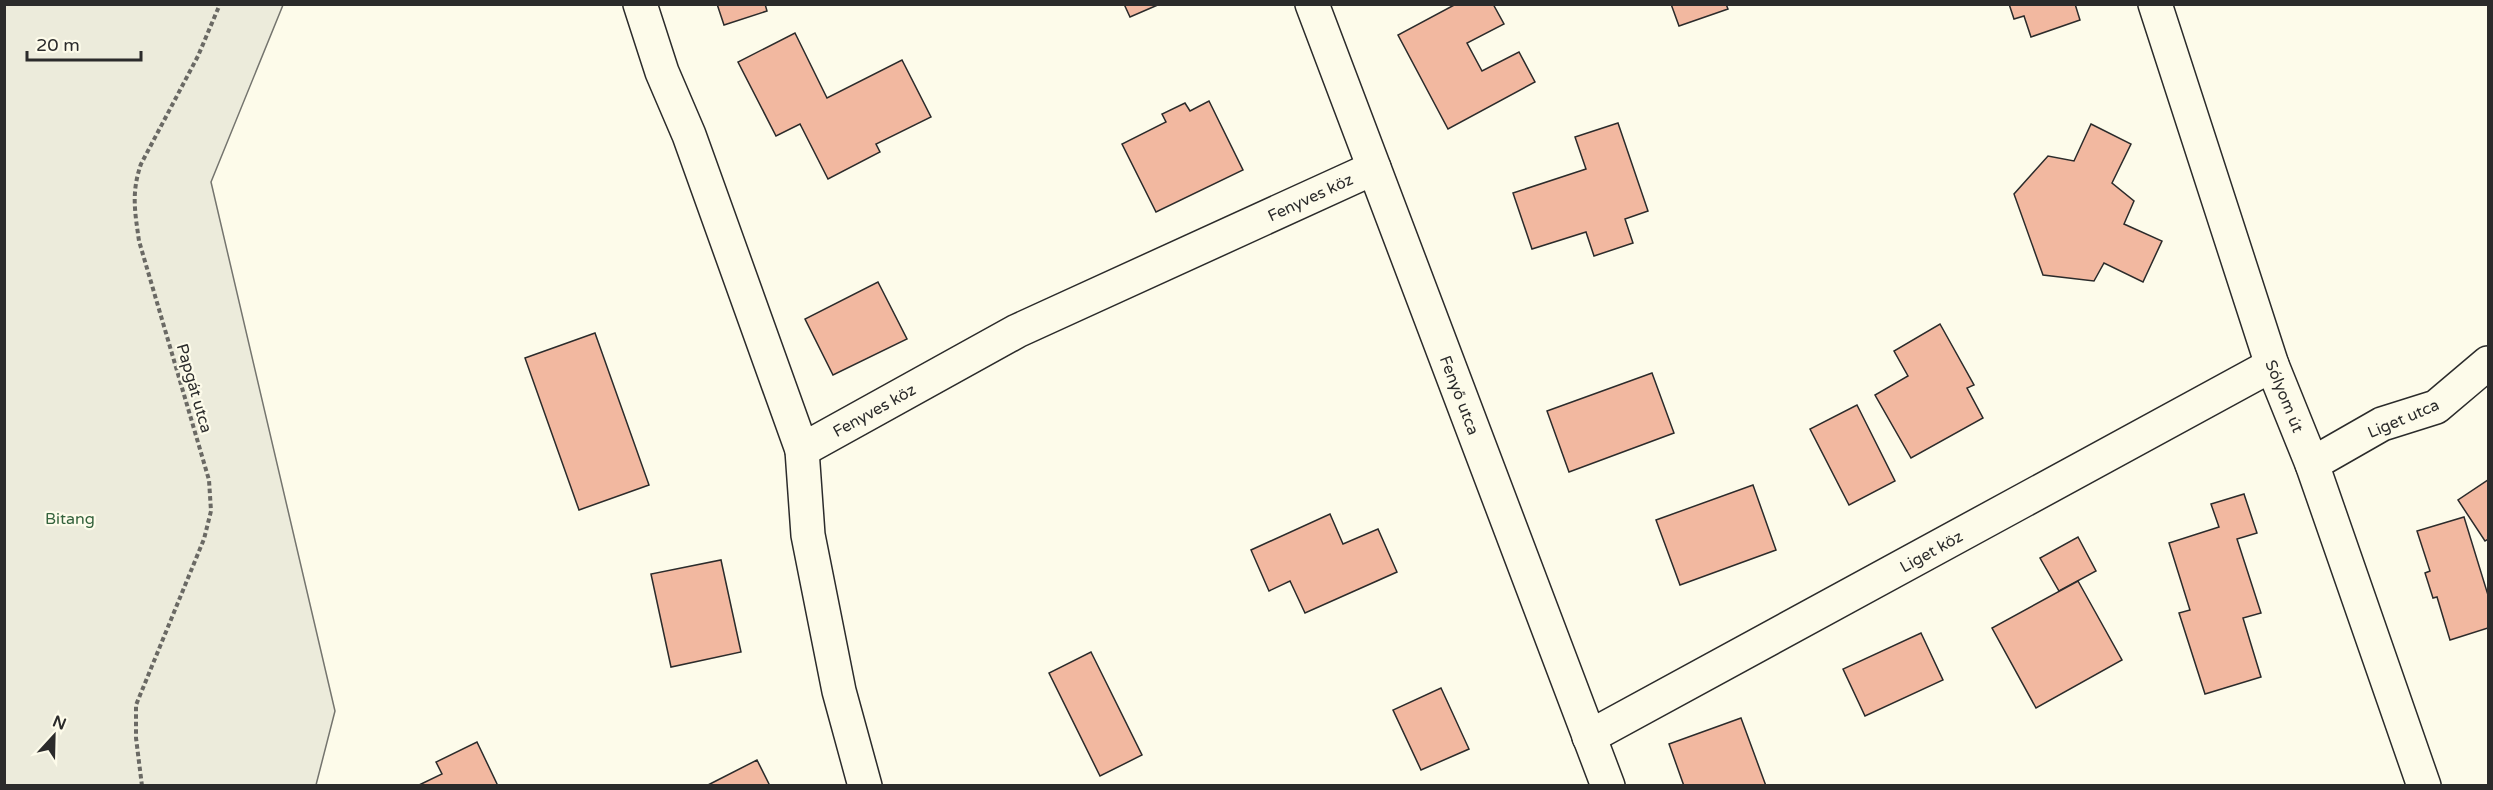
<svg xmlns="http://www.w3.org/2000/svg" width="2493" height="790" viewBox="0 0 2493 790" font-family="'Varela Round',sans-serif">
  <rect width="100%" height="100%" fill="#fdfbea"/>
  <!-- green -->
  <path fill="#ecebdb" stroke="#74746e" stroke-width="1.5" d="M 5,4 L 283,5 L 211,182 L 335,711 L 316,785 L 5,785 Z"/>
  <!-- building -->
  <g fill="#f2b8a0" stroke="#2b2b2b" stroke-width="1.5">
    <path d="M 717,4 L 765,4 L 767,11 L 724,25 Z"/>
    <path d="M 1124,4 L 1160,4 L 1130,17 Z"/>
    <path d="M 1456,4 L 1493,4 L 1504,24 L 1467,43 L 1482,71 L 1519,52 L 1535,82 L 1448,129 L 1398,35 Z"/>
    <path d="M 1671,4 L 1726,4 L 1728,9 L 1679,26 Z"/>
    <path d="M 2009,4 L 2075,4 L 2080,20 L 2031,37 L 2024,16 L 2014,19 Z"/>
    <path d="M 795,33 L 827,98 L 902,60 L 931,117 L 876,144 L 880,152 L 828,179 L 800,124 L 776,136 L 738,62 Z"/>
    <path d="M 1209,101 L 1243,170 L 1156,212 L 1122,144 L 1166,122 L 1162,114 L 1185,103 L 1190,111 Z"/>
    <path d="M 1618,123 L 1648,211 L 1625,219 L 1633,243 L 1594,256 L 1586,232 L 1532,249 L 1513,193 L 1586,169 L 1575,137 Z"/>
    <path d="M 2091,124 L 2131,144 L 2112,183 L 2134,201 L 2124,224 L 2162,241 L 2143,282 L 2104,263 L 2094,281 L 2043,275 L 2014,194 L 2048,156 L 2074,161 Z"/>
    <path d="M 878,282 L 907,339 L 833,375 L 805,319 Z"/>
    <path d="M 1940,324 L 1974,385 L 1967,388 L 1983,418 L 1911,458 L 1875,395 L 1908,376 L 1894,351 Z"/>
    <path d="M 595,333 L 649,485 L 579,510 L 525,358 Z"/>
    <path d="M 1652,373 L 1674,433 L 1569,472 L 1547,411 Z"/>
    <path d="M 1857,405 L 1895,481 L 1849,505 L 1810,429 Z"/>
    <path d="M 2488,480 L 2488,539 L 2485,541 L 2458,500 Z"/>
    <path d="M 1753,485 L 1776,550 L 1680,585 L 1656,520 Z"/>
    <path d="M 2244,494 L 2257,533 L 2237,539 L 2261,613 L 2243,618 L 2261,677 L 2205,694 L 2179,613 L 2190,610 L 2169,543 L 2219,527 L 2211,504 Z"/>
    <path d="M 1330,514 L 1343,544 L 1378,529 L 1397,572 L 1305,613 L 1290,581 L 1269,591 L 1251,550 Z"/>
    <path d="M 2464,517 L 2488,595 L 2488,628 L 2450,640 L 2437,597 L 2433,598 L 2425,573 L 2430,571 L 2417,531 Z"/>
    <path d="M 2078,537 L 2096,571 L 2059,591 L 2040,558 Z"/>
    <path d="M 721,560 L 741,652 L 671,667 L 651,574 Z"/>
    <path d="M 2078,581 L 2122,660 L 2036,708 L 1992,628 Z"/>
    <path d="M 1921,633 L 1943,680 L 1865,716 L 1843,669 Z"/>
    <path d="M 1091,652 L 1142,755 L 1100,776 L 1049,673 Z"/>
    <path d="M 1441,688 L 1469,749 L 1421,770 L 1393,710 Z"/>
    <path d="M 1741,718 L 1766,786 L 1684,786 L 1669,744 Z"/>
    <path d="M 477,742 L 498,786 L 417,786 L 442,774 L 436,762 Z"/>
    <path d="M 757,760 L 770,786 L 706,786 Z"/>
  </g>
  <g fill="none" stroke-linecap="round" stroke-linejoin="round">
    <defs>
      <g id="minor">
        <path d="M 640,4 L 662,72 L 689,135 L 802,450 L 1017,331 L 1374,168"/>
        <path d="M 1312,4 L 1608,786"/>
        <path d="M 2155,4 L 2272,365 L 2312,464 L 2424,786"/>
        <path d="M 802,450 L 808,535 L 839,691 L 865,786"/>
        <path d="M 2312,464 L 2382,424 L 2436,407 L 2488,363"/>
        <path d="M 1589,737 L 2272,365"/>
      </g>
    </defs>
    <!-- minor casing -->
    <use href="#minor" stroke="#2b2b2b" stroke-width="36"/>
    <!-- path -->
    <path stroke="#6a6964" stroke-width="4" stroke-dasharray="4.5 3" stroke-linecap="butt" d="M 142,786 L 136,738 L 136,705 L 204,539 L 211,511 L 209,480 L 139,241 C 135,212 131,193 141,164 L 198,56 L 220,4"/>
    <!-- minor -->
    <use href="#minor" stroke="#fdfbea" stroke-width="33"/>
  </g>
  <g text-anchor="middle" stroke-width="4.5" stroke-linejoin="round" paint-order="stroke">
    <!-- street labels -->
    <g font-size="16" fill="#2b2b2b" stroke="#fdfbea">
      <text transform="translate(1310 197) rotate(-25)" y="6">Fenyves köz</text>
      <text transform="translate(195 388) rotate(74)" y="6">Papgát utca</text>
      <text transform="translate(1460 395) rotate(69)" y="6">Fenyő utca</text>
      <text transform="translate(2285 396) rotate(68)" y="6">Sólyom út</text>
      <text transform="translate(874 410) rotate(-29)" y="6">Fenyves köz</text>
      <text transform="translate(2403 418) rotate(-23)" y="6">Liget utca</text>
      <text transform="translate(1931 551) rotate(-29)" y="6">Liget köz</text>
    </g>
    <!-- park labels -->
    <g font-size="16" fill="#34623c" stroke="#fdfbea">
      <text x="70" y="524">Bitang</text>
    </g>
  </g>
  <!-- border -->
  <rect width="2493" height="790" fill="none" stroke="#2b2b2b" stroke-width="12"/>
  <!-- north arrow -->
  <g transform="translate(54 736) rotate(22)" stroke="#fdfbea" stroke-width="4.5" paint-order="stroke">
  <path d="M0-4.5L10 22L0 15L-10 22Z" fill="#2b2b2b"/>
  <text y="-9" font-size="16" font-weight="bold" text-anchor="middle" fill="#2b2b2b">N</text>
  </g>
  <!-- scale -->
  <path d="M27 51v9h114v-9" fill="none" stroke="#2b2b2b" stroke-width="3"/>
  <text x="36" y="51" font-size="18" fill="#2b2b2b" stroke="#fdfbea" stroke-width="4.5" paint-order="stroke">20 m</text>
</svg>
